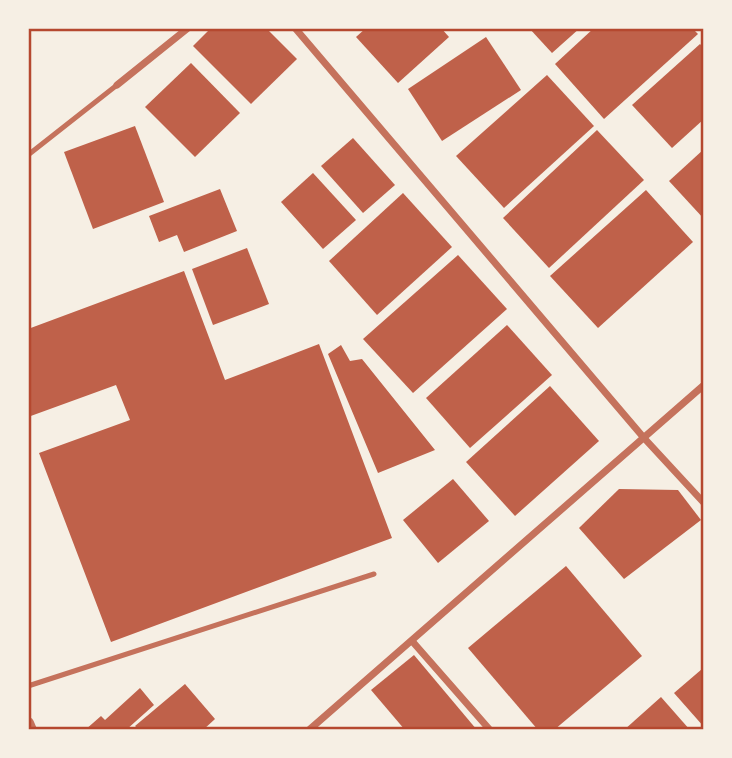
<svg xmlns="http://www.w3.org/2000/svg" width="732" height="758" viewBox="0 0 732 758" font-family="Bitter,serif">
  <rect width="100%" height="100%" fill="#f6efe4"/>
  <!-- building -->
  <g fill="#bf614a">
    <path d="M 211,28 L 266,28 L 297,59 L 251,104 L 193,46 Z"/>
    <path d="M 366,28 L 441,28 L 449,37 L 398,83 L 356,37 Z"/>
    <path d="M 529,28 L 580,28 L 552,53 Z"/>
    <path d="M 594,28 L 692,28 L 698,34 L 604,119 L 555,64 Z"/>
    <path d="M 486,37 L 521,90 L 442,141 L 408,89 Z"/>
    <path d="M 700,44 L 704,48 L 704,119 L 672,148 L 632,105 Z"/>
    <path d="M 191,63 L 240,113 L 195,157 L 145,107 Z"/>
    <path d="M 547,75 L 594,126 L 504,208 L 456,156 Z"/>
    <path d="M 135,126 L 164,202 L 93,229 L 64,152 Z"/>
    <path d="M 597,130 L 644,180 L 549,268 L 503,218 Z"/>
    <path d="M 353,138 L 395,185 L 363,213 L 321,166 Z"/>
    <path d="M 704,149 L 704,219 L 669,181 Z"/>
    <path d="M 313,173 L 356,220 L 323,249 L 281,202 Z"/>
    <path d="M 220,189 L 237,231 L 184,252 L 177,235 L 159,242 L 149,216 Z"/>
    <path d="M 646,190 L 693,242 L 598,328 L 550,276 Z"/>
    <path d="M 403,193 L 452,247 L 377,315 L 329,261 Z"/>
    <path d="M 247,248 L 269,304 L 213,325 L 192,269 Z"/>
    <path d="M 458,255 L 507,309 L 413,393 L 363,339 Z"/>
    <path d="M 184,271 L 225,380 L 319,344 L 392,538 L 111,642 L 39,453 L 130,420 L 116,385 L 28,417 L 28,329 Z"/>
    <path d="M 507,325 L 552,375 L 470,448 L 426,398 Z"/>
    <path d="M 341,345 L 350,361 L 362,359 L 435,450 L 378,473 L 328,354 Z"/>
    <path d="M 550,386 L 599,441 L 515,516 L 466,462 Z"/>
    <path d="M 453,479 L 489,521 L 438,563 L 403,520 Z"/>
    <path d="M 619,489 L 678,490 L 701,520 L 624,579 L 579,528 Z"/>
    <path d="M 566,566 L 642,656 L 554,730 L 538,730 L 468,648 Z"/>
    <path d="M 414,655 L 477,730 L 405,730 L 371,690 Z"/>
    <path d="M 702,669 L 704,672 L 704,727 L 674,693 Z"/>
    <path d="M 185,684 L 215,719 L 203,730 L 139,730 L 135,726 Z"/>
    <path d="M 140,688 L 154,705 L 126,730 L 85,730 L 101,716 L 105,720 Z"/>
    <path d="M 661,697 L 690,730 L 624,730 Z"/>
  </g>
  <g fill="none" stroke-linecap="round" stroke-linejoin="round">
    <!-- service -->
    <g stroke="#c5725c" stroke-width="5">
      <path d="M 28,155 L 117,85"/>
      <path d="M 28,686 L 374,574"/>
    </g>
    <!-- minor -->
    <g stroke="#c5725c" stroke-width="7">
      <path d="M 295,28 L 644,438 L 704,503"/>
      <path d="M 117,85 L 188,28"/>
      <path d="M 412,641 L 490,730"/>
      <path d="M 309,730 L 704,385"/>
    </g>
    <!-- tertiary -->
    <path stroke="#c5725c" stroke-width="12" d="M 28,723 L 31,730"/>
  </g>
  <!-- border -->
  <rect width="732" height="758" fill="none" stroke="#f6efe4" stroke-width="60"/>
  <rect x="30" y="30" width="672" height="698" fill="none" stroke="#b5482f" stroke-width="2.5"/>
</svg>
